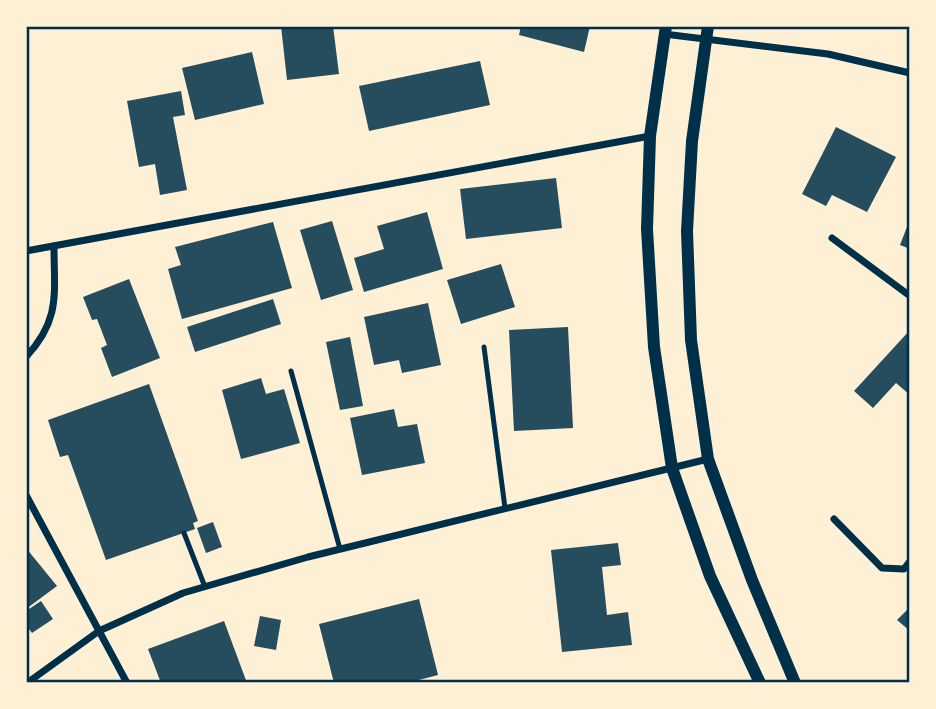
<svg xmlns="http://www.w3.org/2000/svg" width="936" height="709" viewBox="0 0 936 709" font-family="'Golos Text',sans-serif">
  <rect width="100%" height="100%" fill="#fdf0d5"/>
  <!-- building -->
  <g fill="#264d5e">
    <path d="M 281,26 L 333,26 L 339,74 L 287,80 Z"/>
    <path d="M 521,26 L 590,26 L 584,52 L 519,35 Z"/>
    <path d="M 252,52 L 264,104 L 195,120 L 182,68 Z"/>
    <path d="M 480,61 L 490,105 L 369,131 L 359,86 Z"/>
    <path d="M 181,91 L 185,115 L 173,117 L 187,190 L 160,195 L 155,164 L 139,167 L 127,101 Z"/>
    <path d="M 836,127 L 896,157 L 867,212 L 832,195 L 826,206 L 802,194 Z"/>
    <path d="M 556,178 L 562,228 L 466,239 L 460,189 Z"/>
    <path d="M 427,212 L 443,269 L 364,292 L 354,258 L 384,249 L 377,226 Z"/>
    <path d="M 910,219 L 910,249 L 900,245 Z"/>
    <path d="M 332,221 L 353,290 L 321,300 L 300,230 Z"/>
    <path d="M 273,222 L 292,288 L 182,319 L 168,269 L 181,265 L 175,247 Z"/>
    <path d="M 501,264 L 515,307 L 461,324 L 447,280 Z"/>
    <path d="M 129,279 L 160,358 L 112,377 L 101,348 L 107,345 L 97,319 L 92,320 L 83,297 Z"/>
    <path d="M 273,299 L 281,324 L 195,352 L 187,327 Z"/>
    <path d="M 428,303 L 441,365 L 402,373 L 399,360 L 374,365 L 364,317 Z"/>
    <path d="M 568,327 L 573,428 L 514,431 L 509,330 Z"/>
    <path d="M 910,330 L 910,395 L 896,383 L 873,408 L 854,391 Z"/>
    <path d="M 350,337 L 363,406 L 340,410 L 326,342 Z"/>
    <path d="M 261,378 L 266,394 L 284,389 L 300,443 L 241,459 L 222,390 Z"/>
    <path d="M 149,384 L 198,521 L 193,523 L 195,529 L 106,560 L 68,455 L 60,457 L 48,420 Z"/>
    <path d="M 394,409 L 398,427 L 417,424 L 425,463 L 362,475 L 350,418 Z"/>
    <path d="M 213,522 L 222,547 L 206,553 L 197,528 Z"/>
    <path d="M 618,543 L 621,565 L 602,567 L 607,615 L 628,612 L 632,645 L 562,652 L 551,550 Z"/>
    <path d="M 26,548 L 57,586 L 26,609 Z"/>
    <path d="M 419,599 L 438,675 L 407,683 L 334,683 L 319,624 Z"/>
    <path d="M 41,601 L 53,619 L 32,633 L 26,625 L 26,611 Z"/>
    <path d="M 910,607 L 910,631 L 897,620 Z"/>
    <path d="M 260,616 L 281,620 L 276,650 L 254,646 Z"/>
    <path d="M 224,621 L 247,683 L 161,683 L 148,649 Z"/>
  </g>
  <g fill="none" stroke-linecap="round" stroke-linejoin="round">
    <!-- service -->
    <g stroke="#003049" stroke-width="5">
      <path d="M 484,347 L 505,508"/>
      <path d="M 291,371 L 340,549"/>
      <path d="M 184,533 L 205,587"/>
    </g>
    <!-- minor -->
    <g stroke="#003049" stroke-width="7">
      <path d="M 664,34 L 828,54 L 910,73"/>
      <path d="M 832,238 L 910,296"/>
      <path d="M 26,251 L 650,136"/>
      <path d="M 26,357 C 61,319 54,294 54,246"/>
      <path d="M 26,495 L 127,683"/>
      <path d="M 834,519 L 882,568 L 904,569 L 910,561"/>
      <path d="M 27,683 L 99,631 L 183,593 L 308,557 L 708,459"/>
    </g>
    <!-- tertiary -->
    <g stroke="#003049" stroke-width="12">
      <path d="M 666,26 L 650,136 L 647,229 L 654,347 L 672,468 L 710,576 L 760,683"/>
      <path d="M 708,26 L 692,141 L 687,231 L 691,340 L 708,459 L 752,580 L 795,683"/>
    </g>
  </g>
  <!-- border -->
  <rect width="936" height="709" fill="none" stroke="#fdf0d5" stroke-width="56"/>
  <rect x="28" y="28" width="880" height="653" fill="none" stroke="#003049" stroke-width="2.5"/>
</svg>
